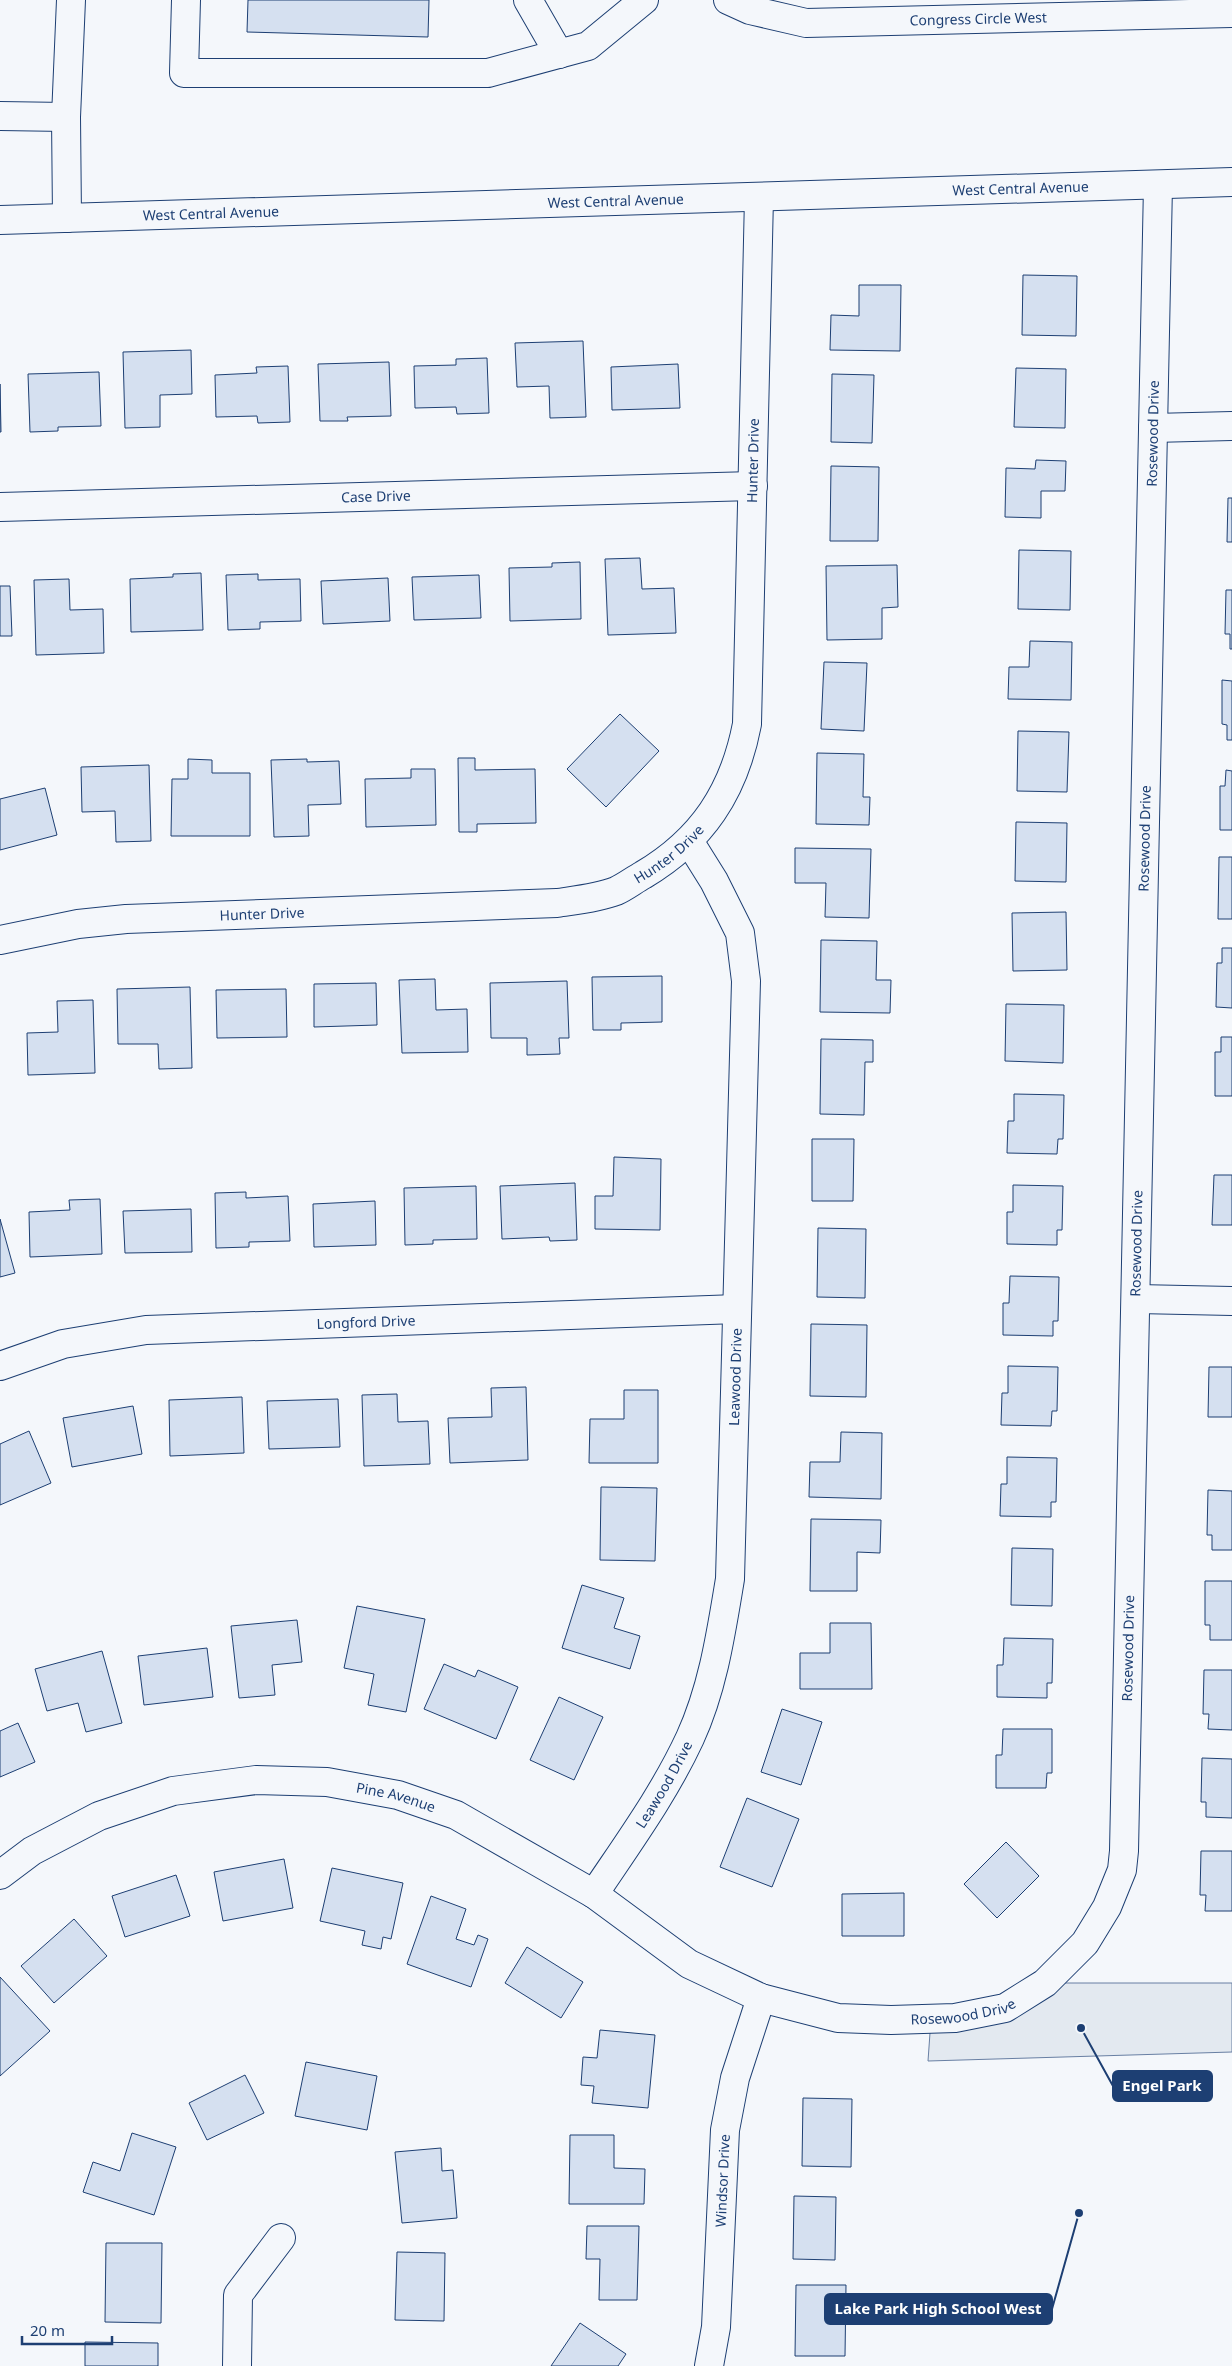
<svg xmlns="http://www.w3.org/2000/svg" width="1232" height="2366" viewBox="0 0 1232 2366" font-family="'Noto Sans',sans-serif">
  <rect width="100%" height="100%" fill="#f4f7fb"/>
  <!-- green -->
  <path fill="#e3e9f0" stroke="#687fa3" d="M 1045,1983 L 1232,1983 L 1232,2052 L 928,2061 L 931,2019 Z"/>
  <!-- building -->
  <g fill="#d5e0f0" stroke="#1d3f73">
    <path d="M 248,0 L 429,0 L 428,37 L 247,32 Z"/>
    <path d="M 1023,275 L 1077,276 L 1076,336 L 1022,335 Z"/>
    <path d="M 859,285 L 901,285 L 900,351 L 830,350 L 831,315 L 859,316 Z"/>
    <path d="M 583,341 L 586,417 L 550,418 L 549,386 L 517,387 L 515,343 Z"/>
    <path d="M 191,350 L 192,394 L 160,395 L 160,427 L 125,428 L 123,352 Z"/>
    <path d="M 487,358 L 489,413 L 457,414 L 456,407 L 415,408 L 414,366 L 456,365 L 456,359 Z"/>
    <path d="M 389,362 L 391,416 L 347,417 L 348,421 L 320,421 L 318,364 Z"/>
    <path d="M 678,364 L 680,408 L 612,410 L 611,367 Z"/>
    <path d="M 288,366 L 290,422 L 258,423 L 257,416 L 216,417 L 215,375 L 257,373 L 256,367 Z"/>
    <path d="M 1016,368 L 1066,369 L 1065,428 L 1014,427 Z"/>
    <path d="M 99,372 L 101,426 L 58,427 L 58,431 L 30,432 L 28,374 Z"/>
    <path d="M 832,374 L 874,375 L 872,443 L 831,442 Z"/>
    <path d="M 0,384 L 1,432 L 0,432 Z"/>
    <path d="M 1036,460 L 1066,461 L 1065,491 L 1041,491 L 1041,518 L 1005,517 L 1006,468 L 1035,469 Z"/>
    <path d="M 831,466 L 879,467 L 878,541 L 830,541 Z"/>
    <path d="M 1228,498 L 1232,498 L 1232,542 L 1227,542 Z"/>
    <path d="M 1019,550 L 1071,551 L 1070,610 L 1018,609 Z"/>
    <path d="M 640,558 L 642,589 L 674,588 L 676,633 L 608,635 L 605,559 Z"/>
    <path d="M 580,562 L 581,619 L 510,621 L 509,568 L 552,567 L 552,563 Z"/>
    <path d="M 897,565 L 898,607 L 882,608 L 882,639 L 827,640 L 826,566 Z"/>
    <path d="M 201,573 L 203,630 L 131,632 L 130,579 L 173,577 L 173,574 Z"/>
    <path d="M 258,574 L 258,580 L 300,579 L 301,621 L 260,622 L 260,629 L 228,630 L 226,575 Z"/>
    <path d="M 479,575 L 481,618 L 414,620 L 412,577 Z"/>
    <path d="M 388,578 L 390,621 L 323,624 L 321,581 Z"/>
    <path d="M 69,579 L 70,610 L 103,609 L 104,653 L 36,655 L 34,580 Z"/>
    <path d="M 0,586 L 10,586 L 12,636 L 0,636 Z"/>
    <path d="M 1226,590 L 1232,590 L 1232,649 L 1230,649 L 1230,634 L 1225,634 Z"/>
    <path d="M 1030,641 L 1072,642 L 1071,700 L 1008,699 L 1009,667 L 1029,667 Z"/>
    <path d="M 824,662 L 867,663 L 864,731 L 821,729 Z"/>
    <path d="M 1222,680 L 1232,681 L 1232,740 L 1227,740 L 1227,725 L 1222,724 Z"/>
    <path d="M 620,714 L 659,751 L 606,807 L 567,769 Z"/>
    <path d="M 1018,731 L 1069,732 L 1067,792 L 1017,791 Z"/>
    <path d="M 817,753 L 864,754 L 863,797 L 870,797 L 869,825 L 816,824 Z"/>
    <path d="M 458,758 L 475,758 L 475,770 L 535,769 L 536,823 L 477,824 L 477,832 L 459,832 Z"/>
    <path d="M 188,759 L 212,760 L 212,773 L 250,773 L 250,836 L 171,836 L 172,779 L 188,779 Z"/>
    <path d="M 307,759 L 307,762 L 339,761 L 341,804 L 308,805 L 309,836 L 274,837 L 271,760 Z"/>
    <path d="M 149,765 L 151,841 L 116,842 L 115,811 L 82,812 L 81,767 Z"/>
    <path d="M 411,769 L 435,769 L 436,825 L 366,827 L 365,779 L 411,778 Z"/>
    <path d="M 1226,770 L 1232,771 L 1232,830 L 1220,830 L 1220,786 L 1225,786 Z"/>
    <path d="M 45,788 L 57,835 L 0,850 L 0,799 Z"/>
    <path d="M 1016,822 L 1067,823 L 1066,882 L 1015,881 Z"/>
    <path d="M 795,848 L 871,849 L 869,918 L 825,917 L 826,883 L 795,883 Z"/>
    <path d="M 1219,857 L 1232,857 L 1232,919 L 1218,919 Z"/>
    <path d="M 1066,912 L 1067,970 L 1013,971 L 1012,913 Z"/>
    <path d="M 821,940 L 877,941 L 876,980 L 891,980 L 890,1013 L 820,1012 Z"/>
    <path d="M 1222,948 L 1232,948 L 1232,1008 L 1216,1007 L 1217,963 L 1222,963 Z"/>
    <path d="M 662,976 L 662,1022 L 621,1023 L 621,1030 L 593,1030 L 592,977 Z"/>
    <path d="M 435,979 L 436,1010 L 467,1009 L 468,1052 L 402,1053 L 399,980 Z"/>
    <path d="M 567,981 L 569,1038 L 559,1038 L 560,1054 L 527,1055 L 527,1038 L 491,1038 L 490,983 Z"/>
    <path d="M 376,983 L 377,1025 L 314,1027 L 314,984 Z"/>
    <path d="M 190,987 L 192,1068 L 159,1069 L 158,1044 L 118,1044 L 117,989 Z"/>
    <path d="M 286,989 L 287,1037 L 217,1038 L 216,990 Z"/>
    <path d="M 93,1000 L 95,1073 L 28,1075 L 27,1033 L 58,1032 L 57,1001 Z"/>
    <path d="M 1006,1004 L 1064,1005 L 1063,1063 L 1005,1061 Z"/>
    <path d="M 1221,1037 L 1232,1037 L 1232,1096 L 1215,1096 L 1215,1052 L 1221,1052 Z"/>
    <path d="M 821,1039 L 873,1040 L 873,1062 L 865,1062 L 864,1115 L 820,1114 Z"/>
    <path d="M 1014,1094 L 1064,1095 L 1063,1139 L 1058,1139 L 1057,1154 L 1007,1153 L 1008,1121 L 1014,1121 Z"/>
    <path d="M 812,1139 L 854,1139 L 853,1201 L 812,1201 Z"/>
    <path d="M 614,1157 L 661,1159 L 660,1230 L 595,1229 L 595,1196 L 613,1196 Z"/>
    <path d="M 1214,1175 L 1232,1175 L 1232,1225 L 1212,1225 Z"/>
    <path d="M 575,1183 L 577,1240 L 550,1241 L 549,1237 L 502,1239 L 500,1186 Z"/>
    <path d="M 1013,1185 L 1063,1186 L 1062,1230 L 1057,1230 L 1057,1245 L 1007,1244 L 1007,1212 L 1013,1212 Z"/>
    <path d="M 476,1186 L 477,1239 L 433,1240 L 433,1244 L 405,1245 L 404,1188 Z"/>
    <path d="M 246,1192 L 246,1198 L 288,1196 L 290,1241 L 249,1242 L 249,1247 L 216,1248 L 215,1193 Z"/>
    <path d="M 100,1199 L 102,1254 L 30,1257 L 29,1212 L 70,1210 L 69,1200 Z"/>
    <path d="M 375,1201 L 376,1245 L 314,1247 L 313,1204 Z"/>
    <path d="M 191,1209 L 192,1252 L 125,1253 L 123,1211 Z"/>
    <path d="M 0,1219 L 15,1273 L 0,1277 Z"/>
    <path d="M 818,1228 L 866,1229 L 865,1298 L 817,1297 Z"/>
    <path d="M 1010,1276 L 1059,1277 L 1058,1321 L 1053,1321 L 1053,1336 L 1003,1335 L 1003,1303 L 1009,1303 Z"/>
    <path d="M 811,1324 L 867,1325 L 866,1397 L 810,1396 Z"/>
    <path d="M 1008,1366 L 1058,1367 L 1057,1411 L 1052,1411 L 1051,1426 L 1001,1425 L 1002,1393 L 1008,1393 Z"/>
    <path d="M 1209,1367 L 1232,1367 L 1232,1417 L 1208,1417 Z"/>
    <path d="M 526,1387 L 528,1460 L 450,1463 L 448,1418 L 492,1417 L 491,1388 Z"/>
    <path d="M 624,1390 L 658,1390 L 658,1463 L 589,1463 L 590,1419 L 624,1419 Z"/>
    <path d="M 397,1394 L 398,1422 L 428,1421 L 430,1464 L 364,1466 L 362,1395 Z"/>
    <path d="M 242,1397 L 244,1453 L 170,1456 L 169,1400 Z"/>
    <path d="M 338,1399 L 340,1447 L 269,1449 L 267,1401 Z"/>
    <path d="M 133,1406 L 142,1454 L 72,1467 L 63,1418 Z"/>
    <path d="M 29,1431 L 51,1483 L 0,1505 L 0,1444 Z"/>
    <path d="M 841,1432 L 882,1433 L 881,1499 L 809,1497 L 810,1462 L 840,1462 Z"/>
    <path d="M 1007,1457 L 1057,1458 L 1056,1502 L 1051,1502 L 1051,1517 L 1000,1516 L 1001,1484 L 1007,1484 Z"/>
    <path d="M 601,1487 L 657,1488 L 655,1561 L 600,1560 Z"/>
    <path d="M 1208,1490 L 1232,1491 L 1232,1550 L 1212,1550 L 1212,1535 L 1207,1535 Z"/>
    <path d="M 811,1519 L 881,1520 L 880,1553 L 857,1552 L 857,1591 L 810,1591 Z"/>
    <path d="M 1012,1548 L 1053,1549 L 1052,1606 L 1011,1605 Z"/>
    <path d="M 1205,1581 L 1232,1581 L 1232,1640 L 1210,1640 L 1210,1625 L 1205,1625 Z"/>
    <path d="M 582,1585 L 624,1598 L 614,1628 L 640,1636 L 630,1669 L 562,1648 Z"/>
    <path d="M 357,1606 L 425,1619 L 406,1712 L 368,1705 L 374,1674 L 344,1668 Z"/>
    <path d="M 297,1620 L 302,1662 L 272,1665 L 275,1695 L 239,1698 L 231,1626 Z"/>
    <path d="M 830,1623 L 871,1623 L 872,1689 L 800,1689 L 800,1653 L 830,1653 Z"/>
    <path d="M 1004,1638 L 1053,1639 L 1052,1683 L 1047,1683 L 1047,1698 L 997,1697 L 997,1665 L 1003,1665 Z"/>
    <path d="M 207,1648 L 213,1697 L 144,1705 L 138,1656 Z"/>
    <path d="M 102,1651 L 122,1723 L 86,1732 L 78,1703 L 47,1711 L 35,1669 Z"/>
    <path d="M 444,1664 L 475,1677 L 478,1670 L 518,1687 L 496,1739 L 424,1709 Z"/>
    <path d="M 1204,1670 L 1232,1670 L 1232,1730 L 1208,1729 L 1209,1714 L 1203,1714 Z"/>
    <path d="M 559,1697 L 603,1717 L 574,1780 L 530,1760 Z"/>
    <path d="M 782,1709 L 822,1722 L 801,1785 L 761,1772 Z"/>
    <path d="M 18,1723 L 35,1762 L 0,1777 L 0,1731 Z"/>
    <path d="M 1003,1729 L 1052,1729 L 1052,1773 L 1047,1773 L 1046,1788 L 996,1788 L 996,1755 L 1002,1755 Z"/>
    <path d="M 1202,1758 L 1232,1759 L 1232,1818 L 1206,1817 L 1206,1802 L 1201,1802 Z"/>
    <path d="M 747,1798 L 799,1819 L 772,1887 L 720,1867 Z"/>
    <path d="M 1006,1842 L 1039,1876 L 997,1918 L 964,1884 Z"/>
    <path d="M 1201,1851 L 1232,1851 L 1232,1911 L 1205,1911 L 1206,1895 L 1200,1895 Z"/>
    <path d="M 284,1859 L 293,1908 L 223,1921 L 214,1872 Z"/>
    <path d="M 332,1868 L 403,1883 L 391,1939 L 383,1937 L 381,1949 L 362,1945 L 365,1931 L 320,1921 Z"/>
    <path d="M 176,1875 L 190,1916 L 125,1937 L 112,1896 Z"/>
    <path d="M 904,1893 L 904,1936 L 842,1936 L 842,1894 Z"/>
    <path d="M 431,1896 L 466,1909 L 456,1939 L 474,1945 L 478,1935 L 488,1939 L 471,1987 L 407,1964 Z"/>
    <path d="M 74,1919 L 107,1956 L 54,2003 L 21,1966 Z"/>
    <path d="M 527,1947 L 583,1982 L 561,2018 L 505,1983 Z"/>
    <path d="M 0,1977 L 50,2031 L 0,2076 Z"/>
    <path d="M 600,2030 L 655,2035 L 648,2108 L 592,2103 L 594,2086 L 581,2085 L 583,2057 L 597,2058 Z"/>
    <path d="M 306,2062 L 377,2076 L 367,2130 L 295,2116 Z"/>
    <path d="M 245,2075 L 264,2113 L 207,2140 L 189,2103 Z"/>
    <path d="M 803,2098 L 852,2099 L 851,2167 L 802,2166 Z"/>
    <path d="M 132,2133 L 176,2147 L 154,2215 L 83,2192 L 93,2162 L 120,2171 Z"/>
    <path d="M 570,2135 L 614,2135 L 614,2168 L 645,2169 L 644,2204 L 569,2204 Z"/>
    <path d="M 441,2148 L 442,2171 L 453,2170 L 457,2218 L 402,2223 L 395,2152 Z"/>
    <path d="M 794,2196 L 836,2197 L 835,2260 L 793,2259 Z"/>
    <path d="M 587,2226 L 639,2226 L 637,2300 L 599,2300 L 600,2259 L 586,2259 Z"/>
    <path d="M 106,2243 L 162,2243 L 161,2323 L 105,2322 Z"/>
    <path d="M 397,2252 L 445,2253 L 444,2321 L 395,2320 Z"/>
    <path d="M 796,2285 L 846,2285 L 845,2356 L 795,2356 Z"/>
    <path d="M 580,2323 L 626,2354 L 618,2366 L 551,2366 Z"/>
    <path d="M 85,2342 L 158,2343 L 158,2366 L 85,2366 Z"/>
  </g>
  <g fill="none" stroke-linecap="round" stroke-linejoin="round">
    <defs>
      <g id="minor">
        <path d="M 186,0 L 184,73 L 488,73 L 588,46 L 644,0"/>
        <path d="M 528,0 L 559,54"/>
        <path id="s1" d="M 728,0 L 750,10 L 806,23 L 1232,13"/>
        <path d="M 0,116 L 66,117"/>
        <path d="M 67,218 L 66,117 L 71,0"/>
        <path id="s2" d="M 0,220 L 1232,182"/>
        <path d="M 1153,428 L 1232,426"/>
        <path id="s3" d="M 0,507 L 753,486"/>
        <path id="s4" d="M 0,940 L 78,924 L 126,919 L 557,903 C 577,900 598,898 616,891 C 625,887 634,880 643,875 C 702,840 734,792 747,724 L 759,197"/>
        <path d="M 1137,1299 L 1232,1301"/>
        <path id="s5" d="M 0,1366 L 63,1344 L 146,1330 L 737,1309"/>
        <path id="s6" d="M 0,1875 L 32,1851 L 99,1816 L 173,1791 L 256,1780 L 327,1782 L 398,1795 L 456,1815 L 594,1894 L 689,1964 L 761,1998 L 838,2018 L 891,2020 L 955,2018 L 1005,2008 L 1045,1983 L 1085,1943 L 1107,1907 L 1122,1870 L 1124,1851 L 1158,185"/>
        <path id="s7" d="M 594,1894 C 628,1843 664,1794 690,1738 C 713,1688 721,1633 730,1579 L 746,981 L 740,933 L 714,881 L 689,841"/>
        <path d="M 237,2366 L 238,2295 L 281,2238"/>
        <path id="s8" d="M 709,2366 L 716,2327 L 725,2130 L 735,2078 L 761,1998"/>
      </g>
    </defs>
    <!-- minor casing -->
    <use href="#minor" stroke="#1d3f73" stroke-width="30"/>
    <!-- minor -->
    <use href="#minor" stroke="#f4f7fb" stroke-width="28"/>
  </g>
  <g text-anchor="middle" stroke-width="4" stroke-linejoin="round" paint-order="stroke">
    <!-- street labels -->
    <g font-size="14" fill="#1d3f73" stroke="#f4f7fb">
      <text dy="5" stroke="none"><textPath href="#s1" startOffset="254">Congress Circle West</textPath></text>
      <text dy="5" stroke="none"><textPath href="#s2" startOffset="1021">West Central Avenue</textPath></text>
      <text dy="5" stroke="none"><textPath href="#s2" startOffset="616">West Central Avenue</textPath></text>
      <text dy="5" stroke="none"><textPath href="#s2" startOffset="211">West Central Avenue</textPath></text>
      <text dy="5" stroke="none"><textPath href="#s6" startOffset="2709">Rosewood Drive</textPath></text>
      <text dy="5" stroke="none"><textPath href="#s4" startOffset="1104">Hunter Drive</textPath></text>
      <text dy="5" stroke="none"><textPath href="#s3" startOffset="376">Case Drive</textPath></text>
      <text dy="5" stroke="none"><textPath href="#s6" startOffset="2304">Rosewood Drive</textPath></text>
      <text dy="5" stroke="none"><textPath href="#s4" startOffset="684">Hunter Drive</textPath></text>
      <text dy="5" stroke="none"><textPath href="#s4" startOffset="264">Hunter Drive</textPath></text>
      <text dy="5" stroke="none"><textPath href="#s6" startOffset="1899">Rosewood Drive</textPath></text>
      <text dy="5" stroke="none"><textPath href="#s5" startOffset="371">Longford Drive</textPath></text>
      <text dy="5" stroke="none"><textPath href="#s7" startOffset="550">Leawood Drive</textPath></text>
      <text dy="5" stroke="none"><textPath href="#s6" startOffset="1494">Rosewood Drive</textPath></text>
      <text dy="5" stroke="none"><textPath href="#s7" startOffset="130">Leawood Drive</textPath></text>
      <text dy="5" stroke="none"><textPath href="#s6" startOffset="419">Pine Avenue</textPath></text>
      <text dy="5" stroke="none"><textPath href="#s6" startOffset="1044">Rosewood Drive</textPath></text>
      <text dy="5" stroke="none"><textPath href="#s8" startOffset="186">Windsor Drive</textPath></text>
    </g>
  </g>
  <!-- callouts -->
  <path fill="none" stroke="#1d3f73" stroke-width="2" d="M1081 2028L1113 2086M1079 2213L1052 2309"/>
  <g fill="#1d3f73" stroke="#f4f7fb" stroke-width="2">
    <circle cx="1081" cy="2028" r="5"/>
    <circle cx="1079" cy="2213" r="5"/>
  </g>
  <g fill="#1d3f73" stroke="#1d3f73" stroke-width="2">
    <rect x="1113" y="2071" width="99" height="30" rx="5"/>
    <rect x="825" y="2294" width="227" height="30" rx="5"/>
  </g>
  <g font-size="15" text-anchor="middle" font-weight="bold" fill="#fff">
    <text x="1162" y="2091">Engel Park</text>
    <text x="938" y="2314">Lake Park High School West</text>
  </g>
  <!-- scale -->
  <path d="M22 2336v8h90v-8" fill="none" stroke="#1d3f73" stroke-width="2.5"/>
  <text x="30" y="2336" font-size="15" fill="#1d3f73" stroke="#f4f7fb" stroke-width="4" paint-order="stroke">20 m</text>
</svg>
